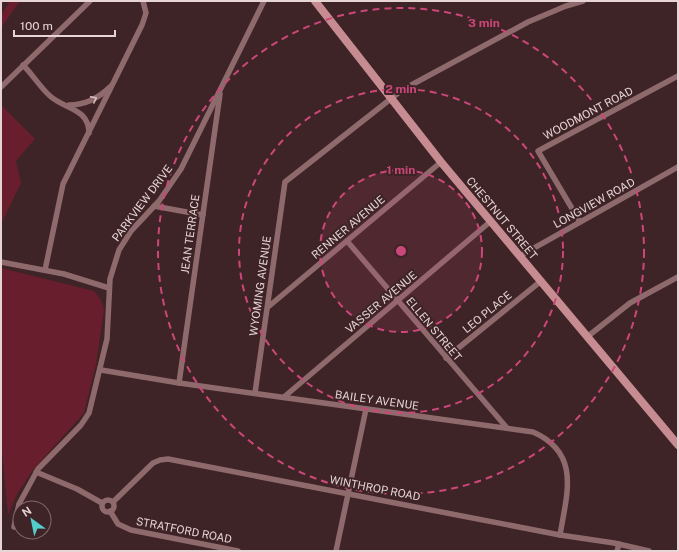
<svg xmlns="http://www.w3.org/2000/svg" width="679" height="552" viewBox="0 0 679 552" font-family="'Public Sans',sans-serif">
  <rect width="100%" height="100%" fill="#3e2426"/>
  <!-- green -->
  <g fill="#681e2c">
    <path d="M 10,1 L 20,1 L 3,25 L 1,33 L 1,15 Z"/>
    <path d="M 1,105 L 35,139 L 16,161 L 21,183 L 1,224 Z"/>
    <path d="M 1,268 L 94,291 L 101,300 L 104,310 L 96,364 L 84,413 L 32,471 L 17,494 L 8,515 L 1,439 Z"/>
  </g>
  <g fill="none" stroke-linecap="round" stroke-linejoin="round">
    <!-- minor -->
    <g stroke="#8f6a6d" stroke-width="5.5">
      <path d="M 23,65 C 33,75 40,87 50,96 C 64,109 89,108 89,133"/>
      <path d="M 1,87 L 90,1"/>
      <path d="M 69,105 C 85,105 100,97 111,86"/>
      <path d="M 154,206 L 203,215"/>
      <path d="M 580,222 L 538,151 L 678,76"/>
      <path d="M 347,241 L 507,428"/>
      <path d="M 520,256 L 678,167"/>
      <path d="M 1,262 L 64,274 L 109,288"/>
      <path d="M 45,270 L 63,184 L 142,25 L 146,13 L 143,1"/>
      <path d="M 268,307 L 441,162"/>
      <path d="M 587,337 L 630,303 L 678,277"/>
      <path d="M 446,358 L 541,281"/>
      <path d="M 101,370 L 179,383 L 533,432 C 581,453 567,493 560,535"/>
      <path d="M 179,383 L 220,94"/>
      <path d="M 255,393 L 285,182 L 402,90 L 528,22 L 566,6 L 583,1"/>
      <path d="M 284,397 L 491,221"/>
      <path d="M 36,472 L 77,489 L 102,503"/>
      <circle cx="108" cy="506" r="6"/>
      <path d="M 113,502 L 153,463 L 160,460 L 168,459 L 560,535 L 614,543 L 649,551"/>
      <path d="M 110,511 L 118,524 L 131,530 L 238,551"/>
      <path d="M 14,527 L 19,504 L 38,469 L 81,425 L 89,413 L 107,339 L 110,279 L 119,250 L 131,231 L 159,201 L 181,169 L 264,1"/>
      <path d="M 336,551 L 366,409"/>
      <path d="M 617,551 L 619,544"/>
    </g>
    <!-- secondary -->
    <path stroke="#c78c91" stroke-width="8" d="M 315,1 L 441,162 L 678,445"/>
  </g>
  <!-- one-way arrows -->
  <defs><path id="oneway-chevron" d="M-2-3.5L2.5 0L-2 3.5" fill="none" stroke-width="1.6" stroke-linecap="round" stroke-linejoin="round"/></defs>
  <use stroke="#d5bfc0" href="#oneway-chevron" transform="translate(94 99) rotate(-28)"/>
  <!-- distance rings -->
  <circle cx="401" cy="251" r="81" fill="#cb477a" fill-opacity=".12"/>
  <g fill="none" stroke="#cb477a" stroke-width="2" stroke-dasharray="7 5">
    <circle cx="401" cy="251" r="81"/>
    <circle cx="401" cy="251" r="162"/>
    <circle cx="401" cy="251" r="243"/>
  </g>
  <g text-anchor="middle" stroke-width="4" stroke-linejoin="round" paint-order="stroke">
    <!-- street labels -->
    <g font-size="11" fill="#e7d4d5" stroke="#3e2426">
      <text transform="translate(588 113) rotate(-28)" y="4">WOODMONT ROAD</text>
      <text transform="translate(142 203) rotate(-53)" y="4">PARKVIEW DRIVE</text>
      <text transform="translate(594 203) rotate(-29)" y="4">LONGVIEW ROAD</text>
      <text transform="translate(502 218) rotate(50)" y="4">CHESTNUT STREET</text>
      <text transform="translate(348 227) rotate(-40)" y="4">RENNER AVENUE</text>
      <text transform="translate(190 234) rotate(-82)" y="4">JEAN TERRACE</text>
      <text transform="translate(260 286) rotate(-82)" y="4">WYOMING AVENUE</text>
      <text transform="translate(381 302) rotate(-40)" y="4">VASSER AVENUE</text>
      <text transform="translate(487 312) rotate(-39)" y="4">LEO PLACE</text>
      <text transform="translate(434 329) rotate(50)" y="4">ELLEN STREET</text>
      <text transform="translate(377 400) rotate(8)" y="4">BAILEY AVENUE</text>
      <text transform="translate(375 488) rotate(11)" y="4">WINTHROP ROAD</text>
      <text transform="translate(184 530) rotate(11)" y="4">STRATFORD ROAD</text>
    </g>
  </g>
  <circle cx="401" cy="251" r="6" fill="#cb477a" stroke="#3e2426" stroke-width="2"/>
  <g font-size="12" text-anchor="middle" font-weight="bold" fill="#cb477a" stroke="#3e2426" stroke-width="4" stroke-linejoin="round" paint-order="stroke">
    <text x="484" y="27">3 min</text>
    <text x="401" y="93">2 min</text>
    <text x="401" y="174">1 min</text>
  </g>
  <!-- border -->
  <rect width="679" height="552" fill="none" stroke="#e7d4d5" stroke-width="4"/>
  <!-- north arrow -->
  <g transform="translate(32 520) rotate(327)"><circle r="19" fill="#3e2426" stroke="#826a6c"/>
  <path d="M0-3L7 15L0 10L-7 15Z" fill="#53cdcb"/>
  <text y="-6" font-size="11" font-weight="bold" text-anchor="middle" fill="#e7d4d5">N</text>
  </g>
  <!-- scale -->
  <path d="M14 30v6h101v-6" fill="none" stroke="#e7d4d5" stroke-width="2"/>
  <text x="20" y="30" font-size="12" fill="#e7d4d5" stroke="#3e2426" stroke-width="3" paint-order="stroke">100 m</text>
</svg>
